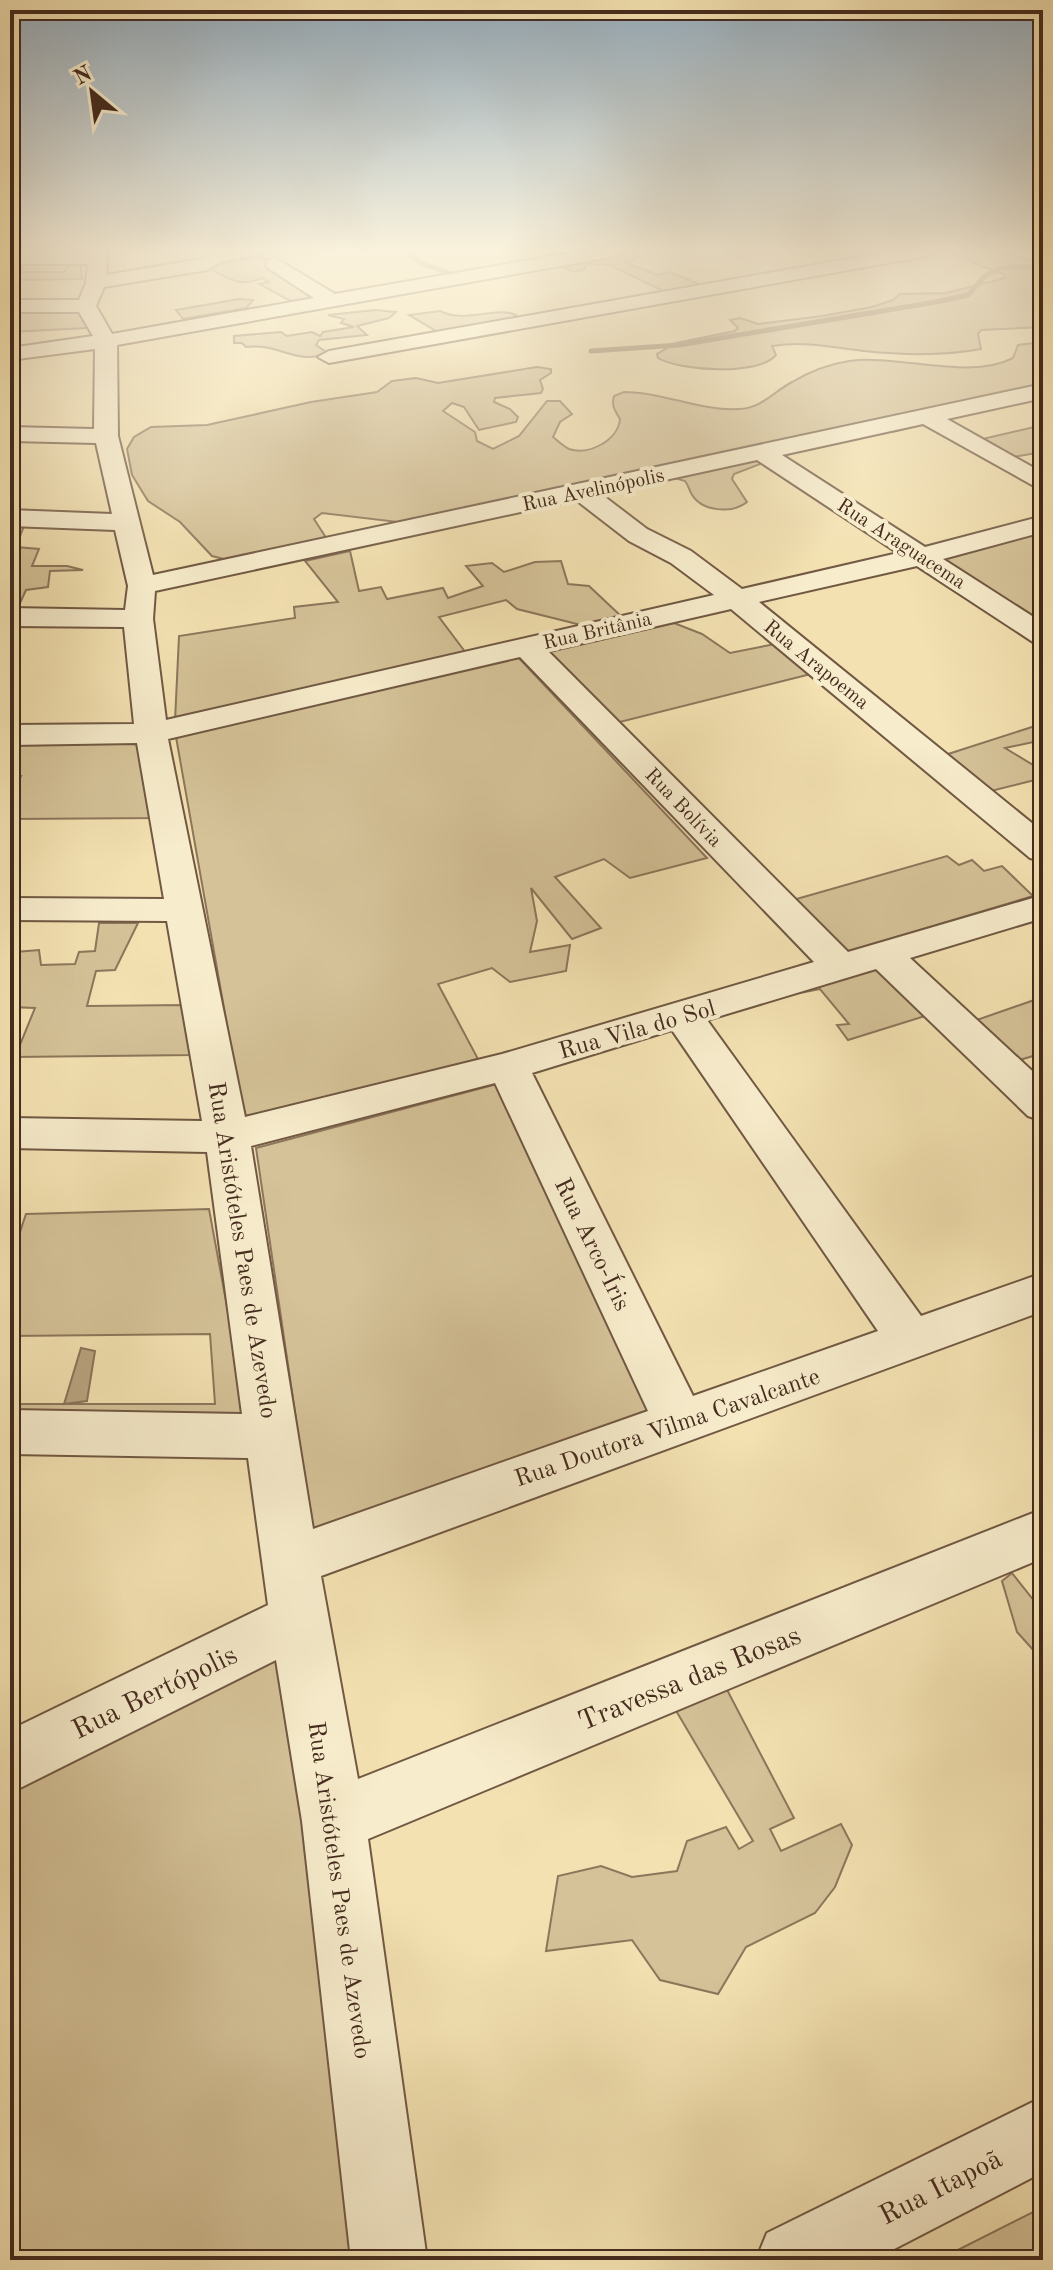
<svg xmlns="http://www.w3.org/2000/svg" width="1053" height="2270" viewBox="0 0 1053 2270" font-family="'Old Standard TT',serif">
  <rect width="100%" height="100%" fill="#f3e1b1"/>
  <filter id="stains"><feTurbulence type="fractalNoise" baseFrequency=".0025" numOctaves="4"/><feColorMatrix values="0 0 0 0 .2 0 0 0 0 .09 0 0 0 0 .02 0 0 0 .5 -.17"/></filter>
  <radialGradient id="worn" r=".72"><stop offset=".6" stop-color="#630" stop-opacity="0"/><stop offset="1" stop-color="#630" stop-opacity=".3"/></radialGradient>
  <!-- green -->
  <g fill="#d5c298" stroke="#8d765b" stroke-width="2">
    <path d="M 956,250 L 995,250 L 1043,264 L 1043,327 L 981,330 L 978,334 L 981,349 C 944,356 902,355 864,351 C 832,347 804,341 772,346 L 776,355 C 759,376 680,371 658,358 L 657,354 L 676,343 L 735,331 L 738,328 L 730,320 L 740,318 L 758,324 L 822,316 L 872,307 L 893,300 L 900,294 L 946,293 L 1005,278 L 1005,275 L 956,256 L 953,253 Z"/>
    <path d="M 629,253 L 639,257 L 625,262 L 657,275 L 671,272 L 705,287 L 669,294 L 610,265 L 587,264 L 583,270 L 573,272 L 560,265 Z"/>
    <path d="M 263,256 L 267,264 L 319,297 L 294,303 L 259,284 L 269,282 L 262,278 C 242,287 230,280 212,270 L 220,264 Z"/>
    <path d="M 80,260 L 82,279 L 10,280 L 10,269 L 23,268 L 22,272 L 64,272 L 70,264 Z"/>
    <path d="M 239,299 L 253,300 L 246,308 L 183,319 L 176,310 Z"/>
    <path d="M 10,309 L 82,309 L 87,328 L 10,332 Z"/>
    <path d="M 375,310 L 396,312 L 389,318 L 357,326 L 367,335 L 319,340 L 316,345 L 329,354 C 293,365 281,343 246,347 L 242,343 L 234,343 L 234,336 L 281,332 L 287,336 L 312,332 L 320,336 L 323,332 L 354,327 L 341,323 L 344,319 L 328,315 Z"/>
    <path d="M 440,311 C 466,324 495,306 516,315 L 508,321 L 443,335 L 409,315 Z"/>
    <path d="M 1043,342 L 1043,397 L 896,431 L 797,446 L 773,459 L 734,474 L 732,479 L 747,502 C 732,514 701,512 691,493 C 689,489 688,485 685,481 L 662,474 L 406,523 L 322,513 L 314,519 L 325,536 L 322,542 L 235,562 L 212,556 L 180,522 L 148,501 L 132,475 L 127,449 L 134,437 L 151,427 L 207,425 L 311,402 L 377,392 L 392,381 L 416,378 L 438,383 L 537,367 L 551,369 L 551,373 L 540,380 L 543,389 L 541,393 L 495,398 L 494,402 L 510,409 L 518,417 L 516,422 L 479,430 L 464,407 L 452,403 L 443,411 L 475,432 L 477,441 L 493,449 L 519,436 L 547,401 L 560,401 L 572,414 L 560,422 L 553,437 C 558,441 563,446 569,449 C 589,456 618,440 620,419 C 615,411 611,405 614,396 L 624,392 C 663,392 699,411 739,409 C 762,408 773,392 792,382 C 809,372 830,364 849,361 C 899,354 969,381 1013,358 L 1018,345 Z"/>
    <path d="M 1043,425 L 1043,452 L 1013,457 L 978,440 Z"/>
    <path d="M 10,525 L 24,526 L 16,547 L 39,549 L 32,566 L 67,566 L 83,570 L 50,571 L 48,587 L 26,590 L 16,612 L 10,612 Z"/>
    <path d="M 1043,530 L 1043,617 L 1034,620 L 936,557 Z"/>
    <path d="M 350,551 L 359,591 L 381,587 L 387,599 L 443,588 L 448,598 L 483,586 L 466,566 L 492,563 L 504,572 L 535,562 L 561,561 L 568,584 L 589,586 L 623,618 L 585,626 L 517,609 L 506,600 L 439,617 L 466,653 L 175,721 L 179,636 L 295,618 L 294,607 L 338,602 L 305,561 Z"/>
    <path d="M 674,623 L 702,634 L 730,653 L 775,644 L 811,674 L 612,724 L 545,653 Z"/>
    <path d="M 518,657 L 707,858 L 630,878 L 604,859 L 555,877 L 601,928 L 572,939 L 531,888 L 537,921 L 530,952 L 570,945 L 566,971 L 510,982 L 492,968 L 438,984 L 478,1059 L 244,1121 L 176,737 Z"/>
    <path d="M 1038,725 L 1043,727 L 1043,740 L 1005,748 L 1043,771 L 1043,778 L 987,792 L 942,756 Z"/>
    <path d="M 122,742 L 144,746 L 158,818 L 10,819 L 10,798 L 21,776 L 10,776 L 10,745 Z"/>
    <path d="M 947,856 L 959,865 L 972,860 L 984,871 L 1002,866 L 1033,896 L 846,952 L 793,900 Z"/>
    <path d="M 99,923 L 138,923 L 115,970 L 96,971 L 87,1006 L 185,1005 L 193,1055 L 15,1057 L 35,1008 L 10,1007 L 10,964 L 15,952 L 39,950 L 41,965 L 75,964 L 79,952 L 95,951 Z"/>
    <path d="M 875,964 L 925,1016 L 848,1040 L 837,1025 L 849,1024 L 820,989 L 800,993 L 802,985 Z"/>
    <path d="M 1043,997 L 1043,1053 L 1013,1062 L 971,1022 Z"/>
    <path d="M 497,1084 L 653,1416 L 314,1541 L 256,1148 Z"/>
    <path d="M 209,1209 L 249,1426 L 10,1421 L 10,1404 L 215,1404 L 210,1334 L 10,1336 L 10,1262 L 26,1214 Z"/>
    <path d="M 1012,1573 L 1043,1612 L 1043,1661 L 1017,1632 L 1002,1581 Z"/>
    <path d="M 270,1656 L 294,1676 L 367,2260 L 10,2260 L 10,1789 Z"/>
    <path d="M 724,1684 L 794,1818 L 770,1829 L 781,1851 L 841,1824 L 852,1845 L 835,1887 L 815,1913 L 746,1947 L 718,1994 L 660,1980 L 632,1940 L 546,1951 L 558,1876 L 601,1866 L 632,1877 L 677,1871 L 687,1841 L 726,1827 L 739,1849 L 753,1841 L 675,1709 Z"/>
    <path d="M 1043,2207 L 1043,2260 L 938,2260 Z"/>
  </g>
  <!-- water -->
  <path fill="#b8a37f" stroke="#8a7358" stroke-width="2" d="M 81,1348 L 95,1351 L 87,1401 L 64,1404 Z"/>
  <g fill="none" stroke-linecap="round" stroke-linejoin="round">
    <!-- stream -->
    <g stroke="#8a7358" stroke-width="5">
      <path d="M 413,250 L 412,255 L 420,263 L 450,273"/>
      <path d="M 591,351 L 679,345 L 936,302 L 968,295 L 985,276 L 1000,268 L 1043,266"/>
    </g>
    <defs>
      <g id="minor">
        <path d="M 90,250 L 108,250 L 106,275 L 201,259 L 216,250 L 262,250 L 259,254 L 222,261 L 207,270 L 104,287 L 96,306 L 112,334 L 314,298 L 268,268 L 266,264 L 268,260 L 275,258 L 335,294 L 587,250 L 625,250 L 616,256 L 117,345 L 118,436 L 153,575 L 1043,384 L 1043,398 L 947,419 L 1043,473 L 1043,491 L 923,424 L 782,455 L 925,547 L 1043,516 L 1043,532 L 943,559 L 1043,623 L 1043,645 L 1033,642 L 917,566 L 759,602 L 1043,832 L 1043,861 L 1030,858 L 731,609 L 548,651 L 848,952 L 1043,895 L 1043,918 L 910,958 L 1043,1081 L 1043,1121 L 1028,1116 L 876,969 L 707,1020 L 921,1316 L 1043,1273 L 1043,1311 L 321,1576 L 358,1779 L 1043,1509 L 1043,1558 L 368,1839 L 427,2260 L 351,2260 L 302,1821 L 276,1660 L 10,1793 L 10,1730 L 268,1605 L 248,1458 L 10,1454 L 10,1410 L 242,1414 L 207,1152 L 10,1148 L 10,1118 L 202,1121 L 167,921 L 10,920 L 10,898 L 164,899 L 137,743 L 10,745 L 10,725 L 134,724 L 124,627 L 10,626 L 10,608 L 125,610 L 128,586 L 115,530 L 10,526 L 10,510 L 112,514 L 96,443 L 10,441 L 10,427 L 94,429 L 95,349 L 10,360 L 10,348 L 93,336 L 79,312 L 10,312 L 10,300 L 79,300 L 86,283 L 88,264 L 10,264 L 10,252 L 90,252 ZM 757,460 L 898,553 L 742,589 L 691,551 L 647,529 L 601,494 ZM 576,500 L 629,541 L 671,563 L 714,595 L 166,720 L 153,619 L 155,591 ZM 520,657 L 814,962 L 502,1054 L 245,1117 L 168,739 ZM 672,1030 L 878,1331 L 693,1396 L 532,1073 ZM 495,1083 L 648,1411 L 313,1529 L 251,1146 Z"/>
        <path d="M 898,250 L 936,250 L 927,256 L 329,363 L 318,357 L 329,351 Z"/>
        <path d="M 1043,2097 L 1043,2172 L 873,2260 L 756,2260 L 767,2233 Z"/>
      </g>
    </defs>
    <!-- minor casing -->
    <use href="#minor" stroke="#705843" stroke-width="4"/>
    <!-- minor -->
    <use href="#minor" fill="#f7eccc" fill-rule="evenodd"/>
  </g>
  <!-- sky -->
  <linearGradient id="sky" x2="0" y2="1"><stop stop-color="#95adbe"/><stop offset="0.44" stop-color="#faf2dc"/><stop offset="1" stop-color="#faf2dc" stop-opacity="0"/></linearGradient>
  <rect width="1053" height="568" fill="url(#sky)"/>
  <g text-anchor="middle" stroke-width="8" stroke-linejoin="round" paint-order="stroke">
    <!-- far-street labels -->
    <g font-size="20" fill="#452b1e" stroke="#f7eccc">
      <text transform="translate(593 489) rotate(-12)" y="7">Rua Avelinópolis</text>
      <text transform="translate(902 543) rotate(33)" y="7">Rua Araguacema</text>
      <text transform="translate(597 630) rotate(-13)" y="7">Rua Britânia</text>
      <text transform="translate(817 664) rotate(39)" y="7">Rua Arapoema</text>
      <text transform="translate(684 807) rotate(46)" y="7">Rua Bolívia</text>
    </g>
    <!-- street labels -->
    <g font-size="24" fill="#452b1e" stroke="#f7eccc">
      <text transform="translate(637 1029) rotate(-16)" y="8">Rua Vila do Sol</text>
      <text transform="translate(593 1244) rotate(64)" y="8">Rua Arco-Íris</text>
      <text transform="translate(243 1250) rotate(81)" y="8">Rua Aristóteles Paes de Azevedo</text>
      <text transform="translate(667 1427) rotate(-19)" y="8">Rua Doutora Vilma Cavalcante</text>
      <text transform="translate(340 1890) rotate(82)" y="8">Rua Aristóteles Paes de Azevedo</text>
    </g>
    <!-- near-street labels -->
    <g font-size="28" fill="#452b1e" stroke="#f7eccc">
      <text transform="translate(689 1677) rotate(-22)" y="10">Travessa das Rosas</text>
      <text transform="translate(154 1691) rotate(-26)" y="10">Rua Bertópolis</text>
      <text transform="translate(940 2186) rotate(-27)" y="10">Rua Itapoã</text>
    </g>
  </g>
  <!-- margin -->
  <rect width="1053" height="2270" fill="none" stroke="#f3e1b1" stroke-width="40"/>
  <rect x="12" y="12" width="1029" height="2246" fill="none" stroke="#452b1e" stroke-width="4"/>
  <rect x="20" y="20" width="1013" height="2230" fill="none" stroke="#452b1e" stroke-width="2"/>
  <!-- north arrow -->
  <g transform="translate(92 92) rotate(331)" stroke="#f7eccc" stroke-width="6" paint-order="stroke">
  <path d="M0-6L14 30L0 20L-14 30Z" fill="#452b1e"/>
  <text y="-12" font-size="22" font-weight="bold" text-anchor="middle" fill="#452b1e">N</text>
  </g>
  <rect width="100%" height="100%" filter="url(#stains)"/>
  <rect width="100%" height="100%" fill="url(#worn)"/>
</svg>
